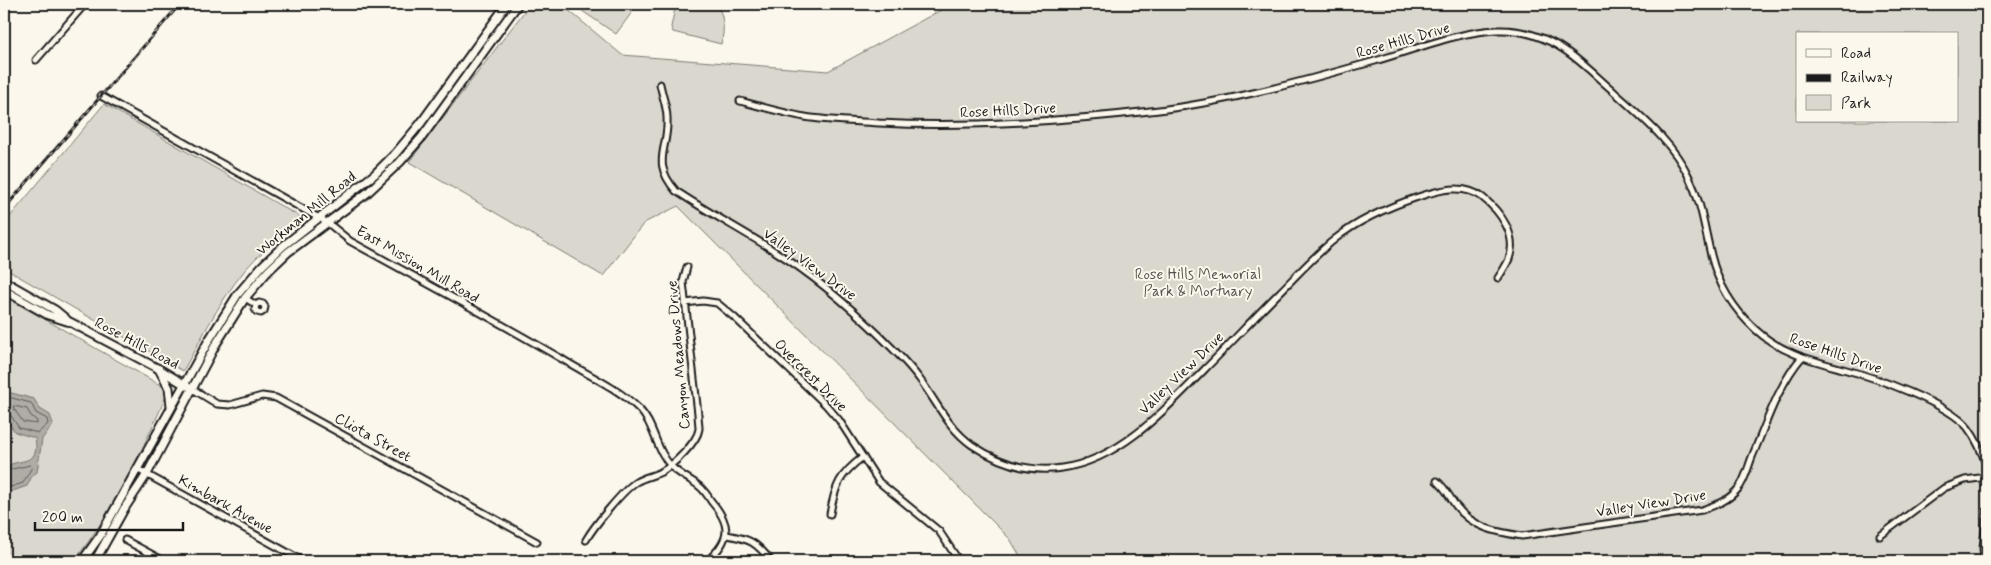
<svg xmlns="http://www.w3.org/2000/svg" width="1991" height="565" viewBox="0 0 1991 565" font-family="Mynerve,sans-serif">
  <rect width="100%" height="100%" fill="#fbf7ec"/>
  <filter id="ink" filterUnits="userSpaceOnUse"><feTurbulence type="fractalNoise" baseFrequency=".02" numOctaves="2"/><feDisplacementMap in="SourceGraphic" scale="10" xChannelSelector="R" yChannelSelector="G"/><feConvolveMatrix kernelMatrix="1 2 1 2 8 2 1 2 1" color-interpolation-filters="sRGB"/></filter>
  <g filter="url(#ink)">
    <!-- green -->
    <g fill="#dad7ce" stroke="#7b7a75" fill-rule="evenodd">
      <path d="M 530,4 L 561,4 L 622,55 L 828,71 L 952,4 L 1987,4 L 1987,561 L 1023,561 L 1010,539 L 678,206 L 644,223 L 603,276 L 409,162 ZM 1797,34 L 1957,34 L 1957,121 L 1797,121 Z"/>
      <path d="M 572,4 L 638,4 L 616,34 Z"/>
      <path d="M 676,4 L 717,4 C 724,17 725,30 721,44 L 673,32 L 671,27 Z"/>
      <path d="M 104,104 L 302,218 C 290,234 271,244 256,258 C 226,288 204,334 183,371 L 4,268 L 4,224 Z"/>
      <path d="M 4,296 L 169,390 C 143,449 114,510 74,561 L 4,561 Z"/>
    </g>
    <!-- water -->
    <path fill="#afaca5" stroke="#74726e" d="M 4,391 L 34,399 L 40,409 L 50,415 L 53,424 L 42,439 L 37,472 L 32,476 L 27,486 L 10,492 L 4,490 L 4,468 C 17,457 41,468 35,438 L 15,432 L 4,416 Z"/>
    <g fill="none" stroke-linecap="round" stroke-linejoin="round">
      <!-- shore -->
      <g stroke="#575653" stroke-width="1">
        <path d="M 4,396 L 31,403 L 36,413 L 47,419 L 48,424 L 38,433 L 19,428 L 10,414 L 4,412"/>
        <path d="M 14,406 L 27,409 L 31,416 L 37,421 L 37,424 L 23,422 L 14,409 Z"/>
        <path d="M 4,471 L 30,465 L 32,467 L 23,483 L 11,487 L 4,486"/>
      </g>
      <defs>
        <g id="minor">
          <path d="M 4,44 L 4,43"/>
          <path d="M 36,60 L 85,4"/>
          <path d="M 660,84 C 662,95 667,107 667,118 C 669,150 650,161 676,191 C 709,213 743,231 776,252 C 813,275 848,305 880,336 C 894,350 909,364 921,381 C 938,404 948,428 972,445 C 999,463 1030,473 1062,468 C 1120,460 1166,409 1205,369 C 1230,344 1254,318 1279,293 C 1297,275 1315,255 1335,239 C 1360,219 1388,207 1418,197 C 1439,190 1463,183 1482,197 C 1500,211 1518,235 1509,259 C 1506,266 1502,272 1498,278"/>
          <path d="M 101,96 L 328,223 L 350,241 C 420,280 492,318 562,359 C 586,374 618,388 638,408 C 655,424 655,450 672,467 C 680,475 690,479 699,486 C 704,490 708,496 711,501 C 732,525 731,540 707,561"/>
          <path d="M 740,101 C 762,107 783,113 805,117 C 829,121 854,121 879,123 C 972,128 1066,121 1159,110 C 1232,101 1304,81 1375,61 C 1414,50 1456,32 1497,30 C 1521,29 1546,37 1566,51 C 1582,62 1596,76 1611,89 C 1640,116 1672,141 1689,177 C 1702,204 1704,227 1711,255 C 1718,284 1734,310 1756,330 C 1781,353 1811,360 1843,369 C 1874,377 1948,403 1968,428 C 1977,440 1983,454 1987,468"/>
          <path d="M 245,298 L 256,305 L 259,303 L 263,304 L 265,307 L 264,311 L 261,313 L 257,312 L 255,309 L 256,305"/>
          <path d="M 685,303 L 703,301 L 717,303 L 735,318 L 826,405 L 839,420 L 879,482 L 939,531 L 959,561"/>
          <path d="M 191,388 L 217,404 L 230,405 L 262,396 L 276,398 L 537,542"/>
          <path d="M 137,469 L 303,561"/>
          <path d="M 1437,481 C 1445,487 1450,498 1456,506 C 1473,528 1496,532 1522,536 L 1702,510 C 1716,505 1728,501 1738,489 C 1745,481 1748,467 1752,457 C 1766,424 1778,385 1802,357"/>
          <path d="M 830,514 C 835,485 840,474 863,457"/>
          <path d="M 727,535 C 750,539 756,542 771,561"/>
          <path d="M 1880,536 L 1944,488 L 1965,480 L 1987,477"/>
          <path d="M 125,540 L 164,561"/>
          <path d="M 586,540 C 594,526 623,490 636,482 C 644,477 653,476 661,472 C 673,465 697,443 699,429 C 699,424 698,419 698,414 L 683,282 L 687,267"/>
          <path d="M 1984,561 L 1983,548 L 1987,510"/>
        </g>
        <g id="major">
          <path d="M 4,281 L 55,310 L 66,319"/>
          <path d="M 4,290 L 48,315 L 70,322 L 159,369 L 187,386"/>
          <path d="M 159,369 L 169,388 L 171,406"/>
          <path d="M 82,561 L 100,536 L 209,340 L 238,294 L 262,266 L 283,246 L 375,174 L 395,154 L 421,123 L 507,4"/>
          <path d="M 95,561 L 124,509 L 147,474 L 216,344 L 245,298 L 268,271 L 288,252 L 367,193 L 400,162 L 422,137 L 518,4"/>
        </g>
      </defs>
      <!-- minor casing -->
      <use href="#minor" stroke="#1c1c1c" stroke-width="9"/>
      <!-- major casing -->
      <use href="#major" stroke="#1c1c1c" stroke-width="11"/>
      <!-- minor -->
      <use href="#minor" stroke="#fbf7ec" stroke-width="5"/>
      <!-- major -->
      <use href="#major" stroke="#fbf7ec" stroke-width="7"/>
      <defs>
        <path id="rail" d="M 4,209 L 180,4"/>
      </defs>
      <!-- rail casing -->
      <use href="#rail" stroke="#1c1c1c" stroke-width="3"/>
      <!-- rail -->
      <use href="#rail" stroke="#fbf7ec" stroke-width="1" stroke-dasharray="4" stroke-linecap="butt"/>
    </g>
  </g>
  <g text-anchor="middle" stroke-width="4" stroke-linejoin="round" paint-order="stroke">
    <!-- street labels -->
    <g font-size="15" fill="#1c1c1c" stroke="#fbf7ec">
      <text transform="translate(1403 40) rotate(-16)" y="5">Rose Hills Drive</text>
      <text transform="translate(1008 110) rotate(-3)" y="5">Rose Hills Drive</text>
      <text transform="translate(306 213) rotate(-39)" y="5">Workman Mill Road</text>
      <text transform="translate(418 264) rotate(30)" y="5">East Mission Mill Road</text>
      <text transform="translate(810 264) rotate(36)" y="5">Valley View Drive</text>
      <text transform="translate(137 343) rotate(28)" y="5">Rose Hills Road</text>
      <text transform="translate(1836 353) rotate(19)" y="5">Rose Hills Drive</text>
      <text transform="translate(678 355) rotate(-95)" y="5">Canyon Meadows Drive</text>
      <text transform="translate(1181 373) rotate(-44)" y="5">Valley View Drive</text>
      <text transform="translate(811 375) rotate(45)" y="5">Overcrest Drive</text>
      <text transform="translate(373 437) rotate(29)" y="5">Cliota Street</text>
      <text transform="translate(1651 503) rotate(-9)" y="5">Valley View Drive</text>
      <text transform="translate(226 504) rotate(29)" y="5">Kimbark Avenue</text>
    </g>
    <!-- park labels -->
    <g font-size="15" fill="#555451" stroke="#fbf7ec">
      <text x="1198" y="279">Rose Hills Memorial<tspan x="1198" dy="17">Park &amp; Mortuary</tspan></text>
    </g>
  </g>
  <!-- margin -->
  <rect width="1991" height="565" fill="none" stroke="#fbf7ec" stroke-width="20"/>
  <rect x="10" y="10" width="1971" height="545" fill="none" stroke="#1c1c1c" stroke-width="2" filter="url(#ink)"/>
  <!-- legend -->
  <rect x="1796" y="32" width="162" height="90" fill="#fbf7ec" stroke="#a29f99"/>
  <rect x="1806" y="49" width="25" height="8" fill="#fbf7ec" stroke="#a29f99"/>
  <text x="1841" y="58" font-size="15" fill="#1c1c1c">Road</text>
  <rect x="1806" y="74" width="25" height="8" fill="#1c1c1c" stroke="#a29f99"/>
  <text x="1841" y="82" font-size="15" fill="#1c1c1c">Railway</text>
  <rect x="1806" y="95" width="25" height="15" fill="#dad7ce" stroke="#a29f99"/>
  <text x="1841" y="108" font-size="15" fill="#1c1c1c">Park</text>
  <!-- scale -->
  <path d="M35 522v8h148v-8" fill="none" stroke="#1c1c1c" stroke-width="2.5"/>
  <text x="42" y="522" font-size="15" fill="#1c1c1c" stroke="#fbf7ec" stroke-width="4" paint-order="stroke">200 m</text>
</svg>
